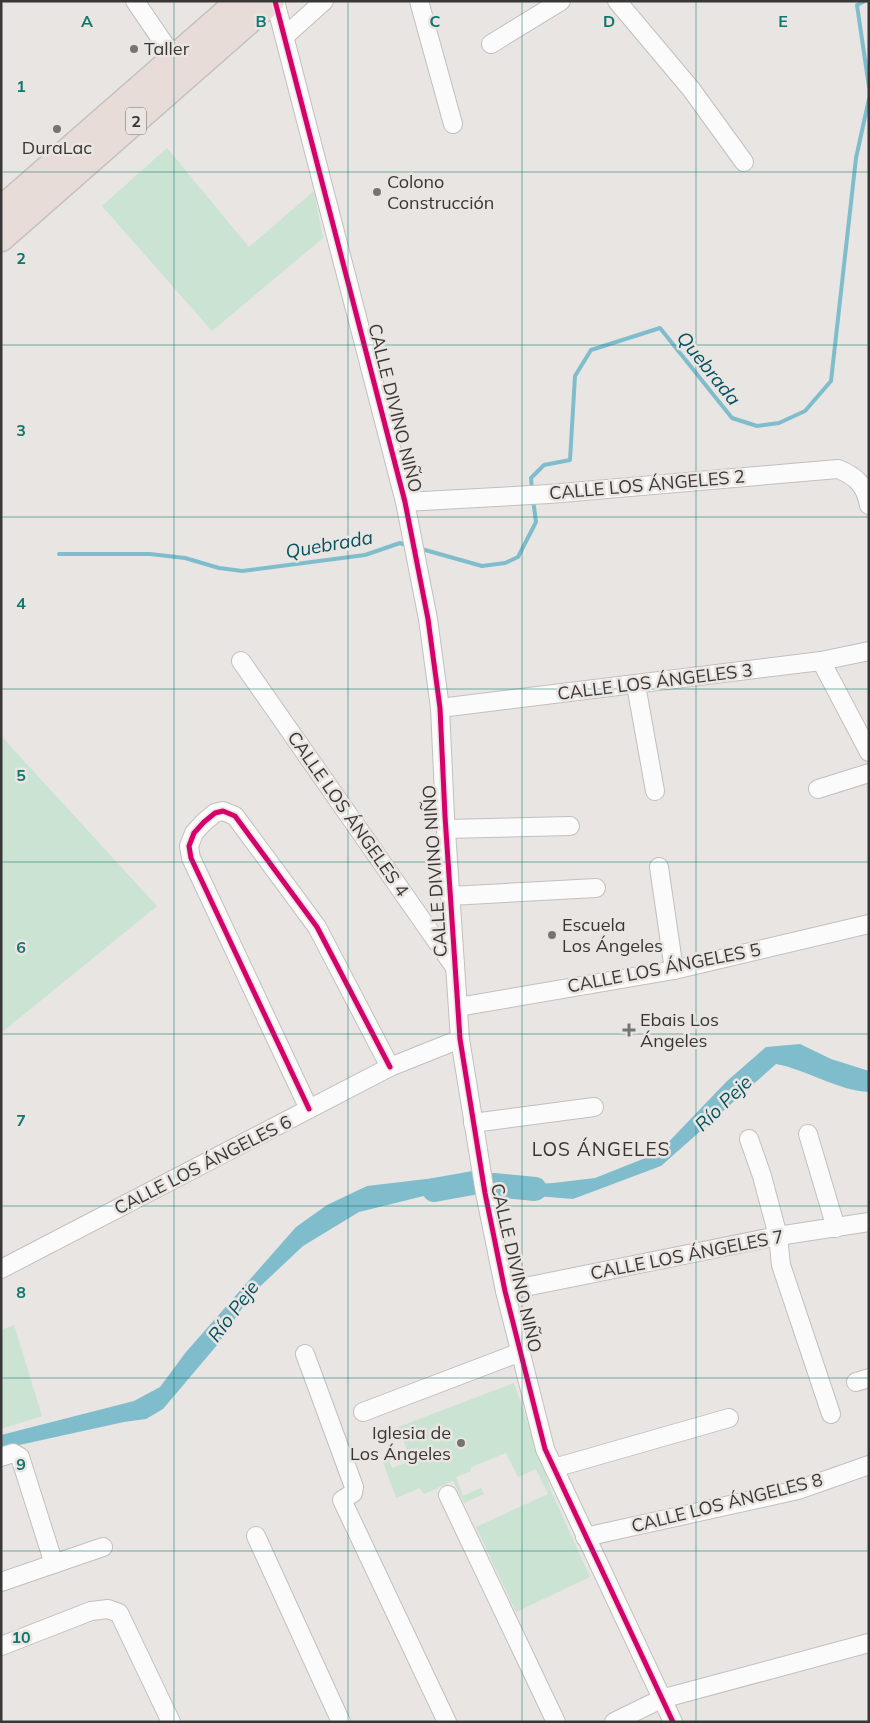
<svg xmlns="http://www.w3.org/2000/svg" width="870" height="1723" viewBox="0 0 870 1723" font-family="Mulish,sans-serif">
  <rect width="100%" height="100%" fill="#e8e5e3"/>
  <!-- green -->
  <g fill="#cae3d3">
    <path d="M 167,148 L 249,247 L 314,191 L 323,238 L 212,331 L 102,206 Z"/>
    <path d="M 1,736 L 157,906 L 1,1033 Z"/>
    <path d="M 14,1325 L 42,1416 L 1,1429 L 1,1330 Z"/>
    <path d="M 514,1383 L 552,1493 L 590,1577 L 516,1612 L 476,1527 L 548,1494 L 536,1469 L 518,1477 L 506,1453 L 471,1467 L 471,1471 L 456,1477 L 463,1496 L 481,1488 L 484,1494 L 464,1503 L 453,1481 L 424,1494 L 420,1488 L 396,1498 L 383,1462 L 389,1460 L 392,1468 L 411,1461 L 398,1427 Z"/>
  </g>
  <!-- water -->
  <g fill="#80bdcc">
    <path d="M 800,1044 L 831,1059 L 869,1071 L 869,1092 C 836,1090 808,1070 776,1064 L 661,1166 L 573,1199 L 536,1196 L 503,1186 L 553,1183 L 595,1178 L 658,1153 L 727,1081 L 766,1047 Z"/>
    <path d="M 443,1177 L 464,1183 L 448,1190 L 359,1212 L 303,1246 L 251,1295 L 218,1344 L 163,1409 L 146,1419 L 124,1422 L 1,1449 L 1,1435 L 134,1401 L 160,1387 L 186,1352 L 296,1227 L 327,1205 L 367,1186 Z"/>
  </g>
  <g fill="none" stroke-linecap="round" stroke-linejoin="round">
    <!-- stream -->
    <g stroke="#80bdcc" stroke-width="4">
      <path d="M 865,1 L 857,5 L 869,87"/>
      <path d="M 532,490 L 531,478 L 544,465 L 570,460 L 575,376 L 591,350 L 660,328 L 732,418 L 757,426 L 779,423 L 805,411 L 831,381 L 856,158 L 869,99"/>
      <path d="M 418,548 L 482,566 L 505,563 L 518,557 L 536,522 L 533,499"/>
      <path d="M 59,554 L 150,554 L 185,558 L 219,568 L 242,571 L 365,555 L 400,543 L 409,546"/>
    </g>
    <!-- river -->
    <g stroke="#80bdcc" stroke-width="24">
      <path d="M 494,1185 L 535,1189"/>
      <path d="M 434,1190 L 473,1183"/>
    </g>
    <defs>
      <g id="minor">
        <path d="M 135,1 L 180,67"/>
        <path d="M 275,1 L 405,502 L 428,619 L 440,708 L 445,816 L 460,1039 L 485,1193 L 505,1291 L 545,1449 L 673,1722"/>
        <path d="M 419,1 L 453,124"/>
        <path d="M 617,1 L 691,89 L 744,162"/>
        <path d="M 285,36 L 324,1"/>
        <path d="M 491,44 L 561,1"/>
        <path d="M 405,502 L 549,494 L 838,469 C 856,476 865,485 869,505"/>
        <path d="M 241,661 L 454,966"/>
        <path d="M 821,661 L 869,752"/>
        <path d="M 636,685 L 655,791"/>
        <path d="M 440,708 L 821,661 L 869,651"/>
        <path d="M 818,789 L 869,773"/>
        <path d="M 446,829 L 570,826"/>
        <path d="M 659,867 L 674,970"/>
        <path d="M 450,896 L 596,888"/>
        <path d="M 458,1007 L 674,970 L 869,924"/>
        <path d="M 309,1109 L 191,858 L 189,846 L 194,833 L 204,822 L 215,813 L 223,811 L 235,816 L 317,927 L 390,1067"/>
        <path d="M 473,1123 L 594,1107"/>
        <path d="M 808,1134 L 836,1228"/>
        <path d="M 749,1139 L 762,1176 L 778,1236 L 781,1265 L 831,1414"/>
        <path d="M 1,1269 L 390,1067 L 460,1039"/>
        <path d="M 505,1291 L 778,1236 L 869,1222"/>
        <path d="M 305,1354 L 354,1487 L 353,1493 L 342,1500 L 447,1722"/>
        <path d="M 856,1382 L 869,1378"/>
        <path d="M 363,1412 L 521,1352"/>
        <path d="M 1,1457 L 13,1453 L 20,1457 L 54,1564"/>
        <path d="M 554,1468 L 729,1418"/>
        <path d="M 448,1495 L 556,1722"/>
        <path d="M 256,1536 L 341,1722"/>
        <path d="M 585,1537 L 798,1490 L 869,1465"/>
        <path d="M 1,1582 L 103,1547"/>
        <path d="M 1,1646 L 91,1611 L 108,1609 L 119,1613 L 171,1722"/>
        <path d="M 614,1722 L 661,1699 L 869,1643"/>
      </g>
      <g id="highway">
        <path d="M 1,210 L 240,1"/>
        <path d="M 1,238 L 271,1"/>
      </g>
    </defs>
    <!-- minor casing -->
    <use href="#minor" stroke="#c2c0be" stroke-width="20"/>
    <!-- highway casing -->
    <use href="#highway" stroke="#c4c2c1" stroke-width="29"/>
    <!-- minor -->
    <use href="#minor" stroke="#fcfbfb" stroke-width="18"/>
    <!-- highway -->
    <use href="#highway" stroke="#e8dcd9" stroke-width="26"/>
    <defs>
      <g id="cycleway">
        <path d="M 275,1 L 405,502 L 428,619 L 440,708 L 445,816 L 460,1039 L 485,1193 L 505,1291 L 545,1449 L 673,1722"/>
        <path d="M 309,1109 L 191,858 L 189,846 L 194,833 L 204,822 L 215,813 L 223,811 L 235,816 L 317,927 L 390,1067"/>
      </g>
    </defs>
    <!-- cycleway casing -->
    <use href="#cycleway" stroke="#eae5e1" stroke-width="8"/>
    <!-- cycleway -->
    <use href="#cycleway" stroke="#d6006c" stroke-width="5"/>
  </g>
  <!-- grid -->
  <path fill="none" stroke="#0f766e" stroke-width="1" stroke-opacity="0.55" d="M 174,1 L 174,1722M 348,1 L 348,1722M 522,1 L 522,1722M 696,1 L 696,1722M 1,172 L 869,172M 1,345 L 869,345M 1,517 L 869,517M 1,689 L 869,689M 1,862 L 869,862M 1,1034 L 869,1034M 1,1206 L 869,1206M 1,1378 L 869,1378M 1,1551 L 869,1551"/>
  <!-- markers -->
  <g fill="#767473" stroke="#eae5e1" stroke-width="2">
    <circle cx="134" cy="49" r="5"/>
    <circle cx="57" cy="129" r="5"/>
    <circle cx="377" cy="192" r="5"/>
    <circle cx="552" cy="935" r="5"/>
    <path d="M626.5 1022.5h5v5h5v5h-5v5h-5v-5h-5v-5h5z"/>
    <circle cx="461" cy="1443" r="5"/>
  </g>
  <g text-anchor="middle" stroke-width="5" stroke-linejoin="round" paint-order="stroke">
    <!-- shield labels -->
    <rect fill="#eae5e1" stroke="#6e6b69" stroke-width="1" x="126" y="107.5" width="20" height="27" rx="4"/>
    <g font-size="16" font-weight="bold" fill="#393736">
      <text x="136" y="127">2</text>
    </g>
    <!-- poi labels -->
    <g font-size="18" fill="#393736" stroke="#eae5e1" text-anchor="start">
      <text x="144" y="55">Taller</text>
      <text x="57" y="154" text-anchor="middle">DuraLac</text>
      <text x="387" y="188">Colono<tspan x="387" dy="21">Construcción</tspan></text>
      <text x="562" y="931">Escuela<tspan x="562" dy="21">Los Ángeles</tspan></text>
      <text x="640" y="1026">Ebais Los<tspan x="640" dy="21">Ángeles</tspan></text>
      <text x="451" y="1439" text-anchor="end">Iglesia de<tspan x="451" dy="21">Los Ángeles</tspan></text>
    </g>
    <!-- street labels -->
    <g font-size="18" fill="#393736" stroke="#eae5e1">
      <text transform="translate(395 408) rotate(76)" y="6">CALLE DIVINO NIÑO</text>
      <text transform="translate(647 485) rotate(-5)" y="6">CALLE LOS ÁNGELES 2</text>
      <text transform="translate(655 682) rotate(-7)" y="6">CALLE LOS ÁNGELES 3</text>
      <text transform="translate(348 814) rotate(55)" y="6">CALLE LOS ÁNGELES 4</text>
      <text transform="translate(435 871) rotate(-94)" y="6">CALLE DIVINO NIÑO</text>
      <text transform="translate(664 968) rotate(-11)" y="6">CALLE LOS ÁNGELES 5</text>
      <text transform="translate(203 1165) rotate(-27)" y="6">CALLE LOS ÁNGELES 6</text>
      <text transform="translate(687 1255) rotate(-11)" y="6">CALLE LOS ÁNGELES 7</text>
      <text transform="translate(516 1268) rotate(77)" y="6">CALLE DIVINO NIÑO</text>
      <text transform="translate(727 1503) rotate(-14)" y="6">CALLE LOS ÁNGELES 8</text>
    </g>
    <!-- water labels -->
    <g font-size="19" font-style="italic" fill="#005363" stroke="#eae5e1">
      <text transform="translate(709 368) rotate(51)" y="7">Quebrada</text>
      <text transform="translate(329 544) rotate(-10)" y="7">Quebrada</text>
      <text transform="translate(723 1103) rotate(-44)" y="7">Río Peje</text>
      <text transform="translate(233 1311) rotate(-53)" y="7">Río Peje</text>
    </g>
    <!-- neighbourhood labels -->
    <g font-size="19" letter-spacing="1" fill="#383431" stroke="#eae5e1">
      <text x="601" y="1156">LOS ÁNGELES</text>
    </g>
  </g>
  <g font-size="16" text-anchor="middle" font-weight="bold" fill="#0f766e" stroke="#eae5e1" stroke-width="5" stroke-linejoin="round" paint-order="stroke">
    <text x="87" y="27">A</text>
    <text x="261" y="27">B</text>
    <text x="435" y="27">C</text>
    <text x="609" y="27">D</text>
    <text x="783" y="27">E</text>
    <text x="21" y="92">1</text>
    <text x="21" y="264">2</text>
    <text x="21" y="436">3</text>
    <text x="21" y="609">4</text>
    <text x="21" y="781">5</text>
    <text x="21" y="953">6</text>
    <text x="21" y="1126">7</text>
    <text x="21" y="1298">8</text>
    <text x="21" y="1470">9</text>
    <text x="21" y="1643">10</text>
  </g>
  <!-- border -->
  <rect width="870" height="1723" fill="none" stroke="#393736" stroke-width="5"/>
</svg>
